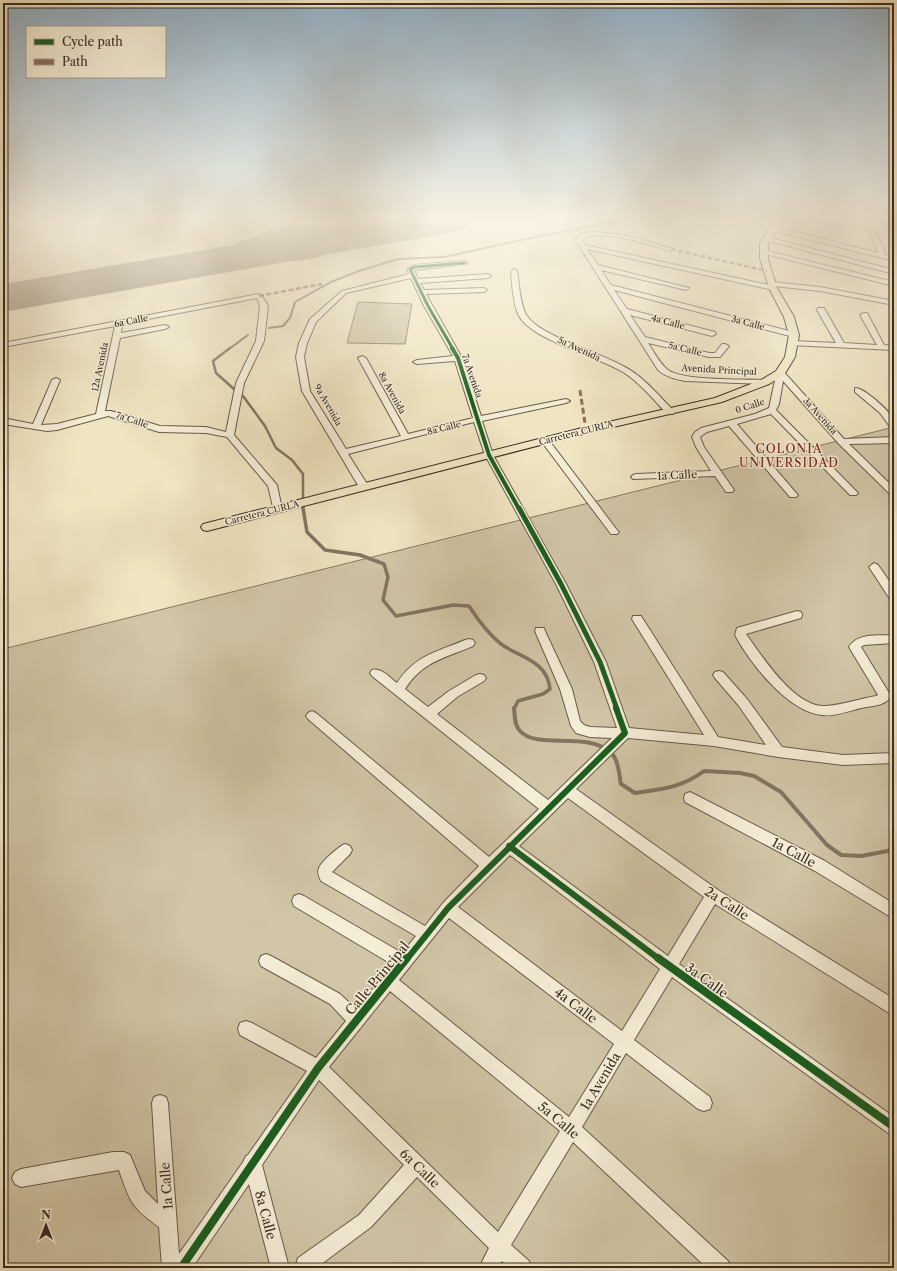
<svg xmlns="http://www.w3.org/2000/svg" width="897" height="1271" viewBox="0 0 897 1271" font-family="'Libre Caslon Text',serif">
  <rect width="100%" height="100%" fill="#f0e5c2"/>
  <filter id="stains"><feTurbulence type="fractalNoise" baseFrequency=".005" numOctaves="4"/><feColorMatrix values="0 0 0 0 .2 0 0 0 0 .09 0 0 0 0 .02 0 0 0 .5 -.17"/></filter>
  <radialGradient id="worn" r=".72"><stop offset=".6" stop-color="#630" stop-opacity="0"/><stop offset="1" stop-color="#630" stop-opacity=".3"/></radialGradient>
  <!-- green -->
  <g fill="#d1c6a7" stroke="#857965">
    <path d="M 358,302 L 412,304 L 405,344 L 347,343 Z"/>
    <path d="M 894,427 L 894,1268 L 3,1268 L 3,649 Z"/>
  </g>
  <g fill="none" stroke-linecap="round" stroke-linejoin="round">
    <!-- stream-far3 -->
    <g stroke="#827562" stroke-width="2">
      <path d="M 269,328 L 283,326 L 290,318 L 295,302 L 331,282 L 359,271 L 398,259 L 444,257 L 526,239 L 621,221"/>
      <path d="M 229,349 L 248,335"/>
    </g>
    <!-- stream-far2 -->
    <g stroke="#827562" stroke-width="2.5">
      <path d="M 230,348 L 213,361 L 216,373 L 234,389"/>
      <path d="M 243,396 L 265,426 L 276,448 L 292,460 L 303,474 L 303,509"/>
    </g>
    <!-- stream-far1 -->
    <path stroke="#827562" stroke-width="3.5" d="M 303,508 L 307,532 L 325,550 L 360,555 L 384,564 L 388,577 L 383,600 L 396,616 L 453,605 L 469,606 C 478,620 487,633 501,644 C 520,658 547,660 550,689 L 543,694 L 518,701 L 514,709"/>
    <!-- stream -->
    <path stroke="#827562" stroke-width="4" d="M 514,708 C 515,716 514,725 520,731 C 538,751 590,729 613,755 C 619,762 619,775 621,784 L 635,793 C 662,789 681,788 704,771 L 740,773 L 754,776 L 781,792 L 827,845 L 841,855 L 861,856 L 888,851 L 894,847"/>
    <!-- taxiway -->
    <path fill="#948872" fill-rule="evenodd" d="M 295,224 L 311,224 L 331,232 L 335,240 C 333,243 332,248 329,251 C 314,264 274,262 256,258 L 253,254 L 256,250 C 274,246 308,259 319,240 L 318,238 C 282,224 238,257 204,269 L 198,270 L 192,269 L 189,265 L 192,261 C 227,249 258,231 295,224 Z"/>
    <!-- runway -->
    <path fill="#948872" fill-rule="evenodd" d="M 376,221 L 469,221 L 463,230 L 449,233 L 3,312 L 3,284 Z"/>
    <defs>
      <g id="minor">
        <path d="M 719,221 C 769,221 829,241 878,253 L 870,232 L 861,221 L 868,221 L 876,232 L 885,253 L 884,255 L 894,257 L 894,261 L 791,235 Z"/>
        <path d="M 832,221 L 838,221 L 843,228 L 842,229 L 838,229 Z"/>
        <path d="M 596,232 L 623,235 L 674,249 L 671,251 C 648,245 603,228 582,239 L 585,245 L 769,285 L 770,283 L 772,282 L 820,287 L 894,301 L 894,305 L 820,291 L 774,286 L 776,288 L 773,290 L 587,249 L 598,265 L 689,288 L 686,290 L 601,270 L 611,285 L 797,333 L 798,335 L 794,337 L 614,290 L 627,309 L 715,332 L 716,334 L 712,336 L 630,315 L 645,337 L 709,353 L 715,353 L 722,344 L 725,344 L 729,346 L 720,357 L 709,357 L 648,343 C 654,352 660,364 668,370 C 683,381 744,379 765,380 L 769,382 L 765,384 L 685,381 C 675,379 666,377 658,370 L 576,241 L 577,237 L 584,233 Z"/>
        <path d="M 767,237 L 894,270 L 894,274 L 765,240 L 764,239 Z"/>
        <path d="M 763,250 L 894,282 L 894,286 L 761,253 L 760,252 Z"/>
        <path d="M 465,261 L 468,263 L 467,264 L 414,270 L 418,279 L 488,274 L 491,276 L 488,278 L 420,283 L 424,290 L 484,288 L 487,290 L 484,292 L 426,294 L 462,358 L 481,416 L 566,399 L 570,401 L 566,403 L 482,421 L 493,455 L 566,584 L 606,662 L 629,728 L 704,735 L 632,619 L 633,616 L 641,616 L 718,737 L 766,745 L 739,706 L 715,678 L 713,675 L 715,672 L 719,671 L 723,672 L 747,699 L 782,747 L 843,755 L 894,753 L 894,763 L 843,765 L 778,757 L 714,746 L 628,738 L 576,789 L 718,890 L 894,999 L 894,1016 L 715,904 L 679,964 L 894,1117 L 894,1135 L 888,1133 L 672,977 L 634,1040 L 710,1097 L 712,1103 L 710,1109 L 704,1111 L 698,1109 L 626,1053 L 582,1127 L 728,1261 L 730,1268 L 707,1268 L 573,1142 L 511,1245 L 529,1261 L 531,1268 L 509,1268 L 502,1261 L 498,1268 L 479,1268 L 489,1248 L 417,1177 L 371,1227 L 316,1268 L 297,1268 L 296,1265 L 298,1258 L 359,1215 L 404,1165 L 319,1080 L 262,1165 L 289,1268 L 271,1268 L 249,1184 L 192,1268 L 162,1268 L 159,1227 C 131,1207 130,1202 119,1170 L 21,1187 L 15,1184 L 12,1178 L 15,1172 L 21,1169 L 113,1152 L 124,1152 L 130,1155 L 145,1191 L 158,1204 L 152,1103 L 154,1097 L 160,1095 L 166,1097 L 168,1103 L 179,1254 L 243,1162 L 246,1156 L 248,1155 L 307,1071 L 240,1035 L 238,1029 L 240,1023 L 246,1021 L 252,1023 L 316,1058 L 346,1021 L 330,1004 L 261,966 L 259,961 L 261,956 L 266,954 L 271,956 L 340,994 L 356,1009 L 393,965 L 294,906 L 292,901 L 294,896 L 299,894 L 304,896 L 402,953 L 416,936 L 321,881 C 319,877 317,872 319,868 C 321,862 339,846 345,844 L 350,846 L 352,850 L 350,854 L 332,872 L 425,926 L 443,903 L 479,866 L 308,719 L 306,716 L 308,713 L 312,711 L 316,713 L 489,857 L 539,809 L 372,676 L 370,673 L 372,670 C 381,667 390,678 397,683 C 415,655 437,652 465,640 L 469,639 L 473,640 L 475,643 L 473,646 C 445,658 423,661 405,689 L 428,707 L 449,691 L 476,675 L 480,674 L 484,675 L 486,678 L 484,681 L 457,697 L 437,714 L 548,800 L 612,738 L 590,737 L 576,733 L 571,726 L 560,689 L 535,631 L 536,628 L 544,628 L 545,631 L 572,689 L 580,721 L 584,725 L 590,727 L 617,728 L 594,662 L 556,584 L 485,455 L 474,422 L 348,454 L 369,487 L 364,490 L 359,487 L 302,391 L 296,357 L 299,343 L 310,319 L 342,291 L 409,274 L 407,269 L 415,265 ZM 411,278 L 424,306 L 453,356 L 417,360 L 413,362 L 417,364 L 455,361 L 473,418 L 408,434 L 366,358 L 362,356 L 358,358 L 401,436 L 346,449 L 310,391 L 304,357 L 307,343 L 316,322 L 346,293 ZM 568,798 L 704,897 L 668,956 L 519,846 ZM 510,855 L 660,969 L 622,1031 L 458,907 ZM 449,918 L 614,1044 L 569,1117 L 399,980 ZM 390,991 L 560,1131 L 498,1232 L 329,1067 Z"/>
        <path d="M 514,269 L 517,271 C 519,282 520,306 527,316 C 540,336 601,353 623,366 C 643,376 658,395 673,410 L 674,412 L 673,414 L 667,414 C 653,399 640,383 623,372 C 598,357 532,340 519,316 C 513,304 512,285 511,271 Z"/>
        <path d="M 259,294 L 264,299 L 268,306 L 264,341 L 244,383 L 234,435 L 277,485 L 282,509 L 280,511 L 274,511 L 268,486 L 227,437 L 206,433 L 159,432 L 108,416 L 57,430 L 47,431 L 3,424 L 3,418 L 33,424 L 52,380 L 56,378 L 60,380 L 41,425 L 57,424 L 96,414 L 115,326 L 3,347 L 3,343 ZM 257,298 L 260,306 L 256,341 L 236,383 L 226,432 L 206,427 L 160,426 L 111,411 L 105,411 L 120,338 L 165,329 L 169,327 L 165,325 L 121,333 L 122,324 Z"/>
        <path d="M 818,308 L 824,308 L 844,343 L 877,345 L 860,315 L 864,313 L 867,313 L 884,345 L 894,346 L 894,350 L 790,345 L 790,341 L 793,341 L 836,343 L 817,310 Z"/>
        <path d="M 777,371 L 783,371 L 844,439 L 894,437 L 894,443 L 849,444 L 894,488 L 894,496 L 891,495 L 839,444 L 783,381 L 779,404 L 776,410 L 856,491 L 858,493 L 856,495 L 850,495 L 771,414 L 737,424 L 796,493 L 798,495 L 796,497 L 790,497 L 729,426 L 707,432 L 700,437 L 704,447 L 734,490 L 732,492 L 726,492 L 715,476 L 633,479 L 631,477 L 633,475 L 636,474 L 711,471 L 696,447 L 692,437 L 695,432 L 701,428 L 755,414 L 769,408 Z"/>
        <path d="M 855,388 C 863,387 890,411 893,419 C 895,422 894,426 894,429 L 891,428 L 880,413 L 855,392 Z"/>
        <path d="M 545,438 L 548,439 L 617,530 L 619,532 L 617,534 L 611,534 L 541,441 Z"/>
        <path d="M 874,563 L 878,565 L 894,588 L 894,600 L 890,599 L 869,567 Z"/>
        <path d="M 797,611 L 801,612 L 802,615 L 801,618 L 746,634 C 762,656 794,707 825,706 C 842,705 859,699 876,696 L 878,695 L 849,647 C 858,632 879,636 894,635 L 894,643 L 864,645 L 861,647 L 889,693 L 891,696 C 886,706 871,706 861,708 C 849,711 834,717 822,715 C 788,712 750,663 735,635 L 737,628 Z"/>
        <path d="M 690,792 L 825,861 L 894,904 L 894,919 L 815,871 L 685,802 L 684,798 L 685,794 Z"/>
      </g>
      <path id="major" d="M 775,221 L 783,221 L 768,243 L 768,259 L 777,288 L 794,317 L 799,335 L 795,357 L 784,375 L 769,384 L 722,402 L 587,433 L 207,531 L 203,530 L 201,527 L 203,524 L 207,523 L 586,427 L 715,398 L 761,380 L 776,371 L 785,357 L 789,335 L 784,317 L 769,288 L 760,259 L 760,243 Z"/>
    </defs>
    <!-- minor casing -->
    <use href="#minor" stroke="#675a4b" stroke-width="2"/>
    <!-- major casing -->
    <use href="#major" stroke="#392c23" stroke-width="2"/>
    <!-- minor -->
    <use href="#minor" fill="#f5eed7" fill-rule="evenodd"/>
    <!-- major -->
    <use href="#major" fill="#f0e5c2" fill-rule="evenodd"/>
    <!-- quiet-far1 -->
    <g stroke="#8d6e63" stroke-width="2.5" stroke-dasharray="5 2.5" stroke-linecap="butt">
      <path d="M 671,249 L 767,271"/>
      <path d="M 259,296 L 322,284"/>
    </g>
    <!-- quiet -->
    <path stroke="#8d6e63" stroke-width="3" stroke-dasharray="6 3" stroke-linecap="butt" d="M 580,390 L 586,430"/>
    <defs>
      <path id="cycleway-far4" d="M 453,349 L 428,306 L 410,269 L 415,267 L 465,263"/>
      <path id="cycleway-far3" d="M 452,348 L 458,358 L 489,455 L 519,509"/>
      <path id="cycleway-far2" d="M 519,508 L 561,584 L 600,662 L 617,709"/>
      <g id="cycleway-far1">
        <path d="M 509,846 L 659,959"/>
        <path d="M 407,959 L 448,908 L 625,733 L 616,708"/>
      </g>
      <g id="cycleway">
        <path d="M 658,958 L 894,1127"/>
        <path d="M 181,1268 L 318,1068 L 407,958"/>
      </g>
    </defs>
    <!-- cycleway-far4 casing -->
    <use href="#cycleway-far4" stroke="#f5eed7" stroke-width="4.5"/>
    <!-- cycleway-far3 casing -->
    <use href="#cycleway-far3" stroke="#f5eed7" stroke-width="6"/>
    <!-- cycleway-far2 casing -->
    <use href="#cycleway-far2" stroke="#f5eed7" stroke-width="8"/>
    <!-- cycleway-far1 casing -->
    <use href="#cycleway-far1" stroke="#f5eed7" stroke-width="8"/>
    <!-- cycleway casing -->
    <use href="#cycleway" stroke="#f5eed7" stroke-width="10"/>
    <!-- cycleway-far4 -->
    <use href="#cycleway-far4" stroke="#1b5e20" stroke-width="3"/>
    <!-- cycleway-far3 -->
    <use href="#cycleway-far3" stroke="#1b5e20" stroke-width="4"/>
    <!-- cycleway-far2 -->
    <use href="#cycleway-far2" stroke="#1b5e20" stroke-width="5"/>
    <!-- cycleway-far1 -->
    <use href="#cycleway-far1" stroke="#1b5e20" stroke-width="6"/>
    <!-- cycleway -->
    <use href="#cycleway" stroke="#1b5e20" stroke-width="8"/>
  </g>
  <!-- sky -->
  <linearGradient id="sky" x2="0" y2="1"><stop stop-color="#92aec3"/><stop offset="0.55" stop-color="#f8f3e4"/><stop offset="1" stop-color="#f8f3e4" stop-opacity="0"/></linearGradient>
  <rect width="897" height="399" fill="url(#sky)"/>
  <g text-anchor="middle" stroke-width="3" stroke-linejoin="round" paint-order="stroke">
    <!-- far-street labels -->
    <g font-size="9" fill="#392c23" stroke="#f5eed7">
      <text transform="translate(131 321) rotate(-11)" y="3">6a Calle</text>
      <text transform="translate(668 322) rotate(15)" y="3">4a Calle</text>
      <text transform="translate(748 323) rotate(15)" y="3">3a Calle</text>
      <text transform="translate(579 349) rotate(25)" y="3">5a Avenida</text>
      <text transform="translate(685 349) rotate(14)" y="3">5a Calle</text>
      <text transform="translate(100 367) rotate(-78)" y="3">12a Avenida</text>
      <text transform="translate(719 370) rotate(3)" y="3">Avenida Principal</text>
      <text transform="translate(472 376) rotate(71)" y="3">7a Avenida</text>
      <text transform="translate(392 393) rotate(61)" y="3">8a Avenida</text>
      <text transform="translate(328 405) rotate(60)" y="3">9a Avenida</text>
      <text transform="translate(750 406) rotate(-18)" y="3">0 Calle</text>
      <text transform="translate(820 416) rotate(48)" y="3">3a Avenida</text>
      <text transform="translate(132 420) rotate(18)" y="3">7a Calle</text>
      <text transform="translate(444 428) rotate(-14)" y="3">8a Calle</text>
      <text transform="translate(576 433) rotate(-14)" y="3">Carretera CURLA</text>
      <text transform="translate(262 513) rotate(-14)" y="3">Carretera CURLA</text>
    </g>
    <!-- street labels -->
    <g font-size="11" fill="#392c23" stroke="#f5eed7">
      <text transform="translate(677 475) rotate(-3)" y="4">1a Calle</text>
    </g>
    <!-- neighbourhood labels -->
    <g font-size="12" letter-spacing="1" fill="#7a1f14" stroke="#f5eed7">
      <text x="789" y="453">COLONIA<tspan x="789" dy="14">UNIVERSIDAD</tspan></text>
    </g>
    <!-- near-street labels -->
    <g font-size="13" fill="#392c23" stroke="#f5eed7">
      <text transform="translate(794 852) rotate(28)" y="5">1a Calle</text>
      <text transform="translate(727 903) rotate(33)" y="5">2a Calle</text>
      <text transform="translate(377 978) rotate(-50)" y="5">Calle Principal</text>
      <text transform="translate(707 980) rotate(36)" y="5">3a Calle</text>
      <text transform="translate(576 1005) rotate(37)" y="5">4a Calle</text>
      <text transform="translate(600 1081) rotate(-59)" y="5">1a Avenida</text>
      <text transform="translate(559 1120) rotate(40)" y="5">5a Calle</text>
      <text transform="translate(420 1168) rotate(44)" y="5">6a Calle</text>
      <text transform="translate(166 1186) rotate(-94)" y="5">1a Calle</text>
      <text transform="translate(266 1215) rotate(75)" y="5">8a Calle</text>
    </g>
  </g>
  <!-- margin -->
  <rect width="897" height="1271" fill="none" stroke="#f0e5c2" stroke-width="16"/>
  <rect x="4" y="4" width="889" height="1263" fill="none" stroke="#392c23" stroke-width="2"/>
  <rect x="8" y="8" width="881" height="1255" fill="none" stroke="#392c23"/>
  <!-- legend -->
  <rect x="26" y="26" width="140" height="52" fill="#f5eed7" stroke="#aaa08f"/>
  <rect x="34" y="39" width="20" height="6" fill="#1b5e20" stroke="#aaa08f"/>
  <text x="62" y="46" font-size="12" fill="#392c23">Cycle path</text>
  <rect x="34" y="59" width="20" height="6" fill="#8d6e63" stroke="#aaa08f"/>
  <text x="62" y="66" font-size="12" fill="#392c23">Path</text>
  <!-- north arrow -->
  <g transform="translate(46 1225)" stroke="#f5eed7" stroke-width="3" paint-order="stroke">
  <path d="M0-3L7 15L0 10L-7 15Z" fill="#392c23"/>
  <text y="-6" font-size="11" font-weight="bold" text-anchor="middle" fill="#392c23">N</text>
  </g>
  <rect width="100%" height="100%" filter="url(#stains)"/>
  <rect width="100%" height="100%" fill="url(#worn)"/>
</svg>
